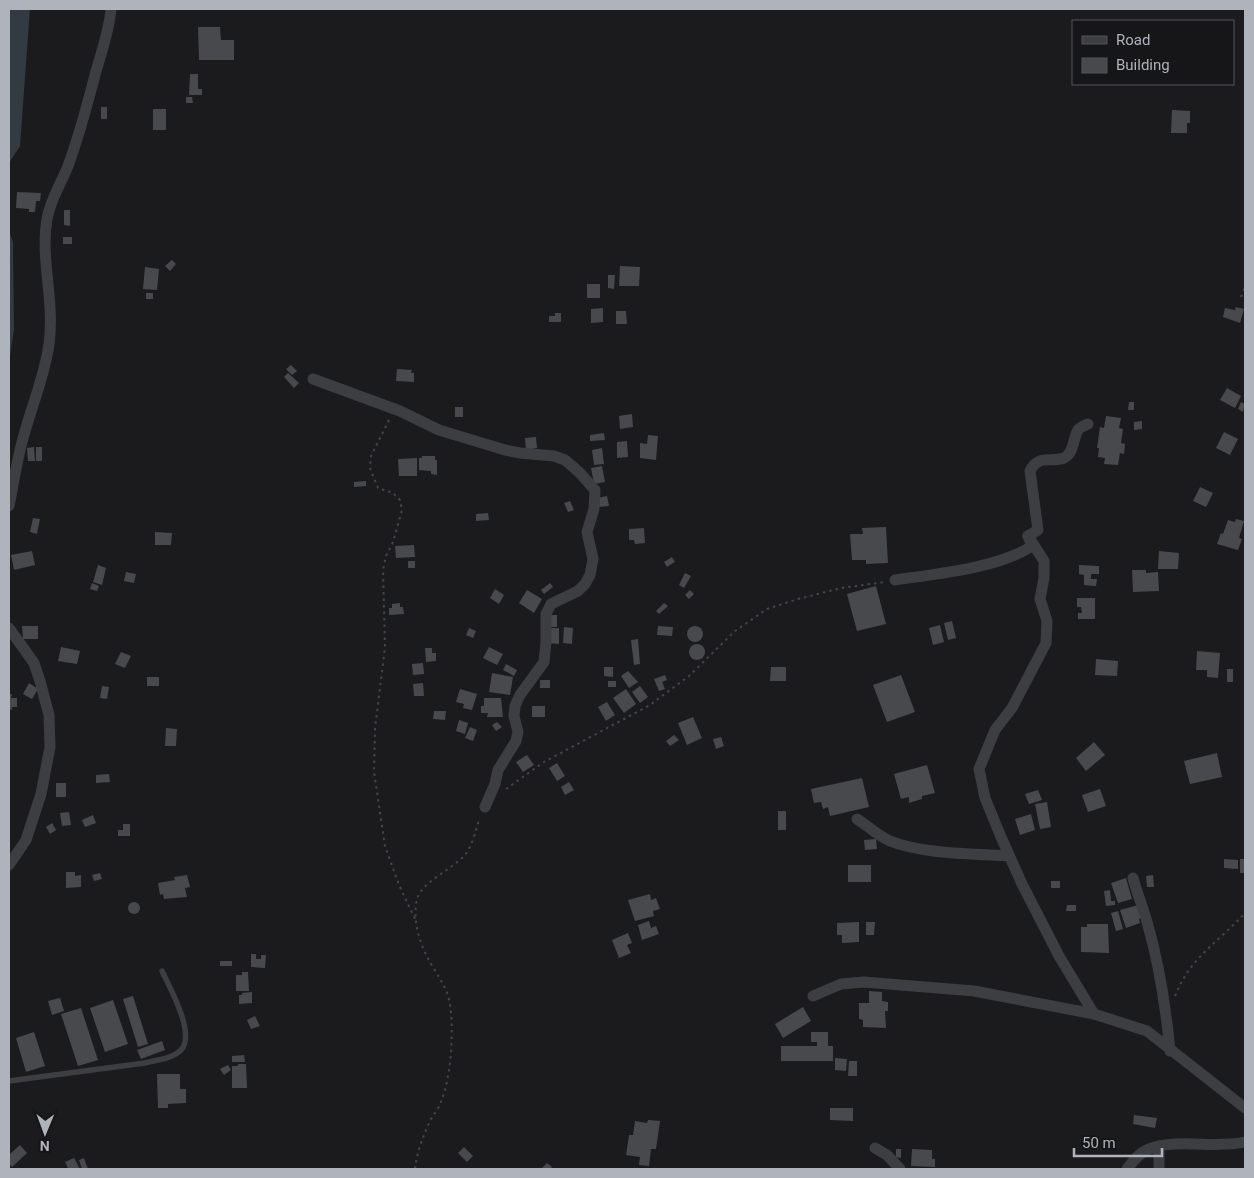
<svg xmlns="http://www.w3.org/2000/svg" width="1254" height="1178" viewBox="0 0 1254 1178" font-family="Roboto,sans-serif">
  <rect width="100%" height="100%" fill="#1b1b1d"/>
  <!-- water -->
  <g fill="#313b41">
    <path d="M 9,9 L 30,9 L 20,146 L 9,163 Z"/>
    <path d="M 9,231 L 13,242 L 14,329 L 9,363 Z"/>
  </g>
  <!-- building -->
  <g fill="#48494d">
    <path d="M 198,27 L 220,27 L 221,40 L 234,40 L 234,60 L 199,60 Z"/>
    <path d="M 190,74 L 198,74 L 198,89 L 202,89 L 202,95 L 189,95 Z"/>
    <path d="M 186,97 L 192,97 L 193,103 L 186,103 Z"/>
    <rect x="101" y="107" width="6" height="12"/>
    <rect x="153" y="109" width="13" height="21"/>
    <path d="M 1172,110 L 1190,111 L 1190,123 L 1187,123 L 1187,133 L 1171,133 Z"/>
    <path d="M 17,192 L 41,193 L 40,201 L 36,201 L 35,212 L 29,212 L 29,209 L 16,208 Z"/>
    <path d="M 64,210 L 70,210 L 70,226 L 64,225 Z"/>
    <rect x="63" y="237" width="9" height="7"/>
    <path d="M 172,260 L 176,264 L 170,271 L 165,266 Z"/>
    <path d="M 620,266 L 640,267 L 639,286 L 619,286 Z"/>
    <path d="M 145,267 L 159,269 L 157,290 L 143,289 Z"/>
    <path d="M 608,275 L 615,275 L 614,289 L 608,288 Z"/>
    <rect x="587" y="284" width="13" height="14"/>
    <rect x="146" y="293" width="7" height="6"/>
    <path d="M 1236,307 L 1244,309 L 1240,323 L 1223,317 L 1225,308 L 1235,310 Z"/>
    <path d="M 603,308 L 603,322 L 591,323 L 591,309 Z"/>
    <path d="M 616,311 L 626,311 L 627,324 L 616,324 Z"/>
    <path d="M 555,313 L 561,313 L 561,322 L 549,322 L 549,316 L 555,316 Z"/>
    <path d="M 291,365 L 297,371 L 292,375 L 286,369 Z"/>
    <path d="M 397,369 L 412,370 L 411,373 L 414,373 L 414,382 L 396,381 Z"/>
    <path d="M 288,373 L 299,383 L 294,388 L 284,377 Z"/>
    <path d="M 1227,388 L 1241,396 L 1235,408 L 1220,400 Z"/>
    <path d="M 1129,402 L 1134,402 L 1134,410 L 1128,410 Z"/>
    <path d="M 1241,402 L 1245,404 L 1243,412 L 1238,409 Z"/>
    <rect x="455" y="407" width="8" height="10"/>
    <path d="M 632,414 L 633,427 L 620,429 L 619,416 Z"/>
    <path d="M 1106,416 L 1121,418 L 1119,428 L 1123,429 L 1121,443 L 1125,444 L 1124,454 L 1120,453 L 1118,465 L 1104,464 L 1105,458 L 1098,457 L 1099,448 L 1097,448 L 1100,427 L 1104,428 Z"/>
    <path d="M 1142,421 L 1142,429 L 1134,430 L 1134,422 Z"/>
    <path d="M 1224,432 L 1238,439 L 1230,455 L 1216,448 Z"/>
    <path d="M 604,433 L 605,440 L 590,441 L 590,435 Z"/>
    <path d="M 648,435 L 658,436 L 656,460 L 640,458 L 640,443 L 647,444 Z"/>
    <path d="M 536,437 L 537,448 L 532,449 L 526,453 L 525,438 Z"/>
    <path d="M 627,441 L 628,457 L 617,458 L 617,442 Z"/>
    <path d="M 34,447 L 35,461 L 28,461 L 27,448 Z"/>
    <rect x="36" y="447" width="6" height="14"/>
    <path d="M 602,448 L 604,464 L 594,465 L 592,450 Z"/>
    <path d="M 422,456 L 435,456 L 435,460 L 437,460 L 437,475 L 431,474 L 431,471 L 419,470 L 419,458 L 422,458 Z"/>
    <path d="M 417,458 L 417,476 L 399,476 L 398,459 Z"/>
    <path d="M 602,466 L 605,482 L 594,484 L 591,468 Z"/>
    <path d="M 366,481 L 366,486 L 354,487 L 354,482 Z"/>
    <path d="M 1200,487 L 1213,493 L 1206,507 L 1193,501 Z"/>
    <path d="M 607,496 L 609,506 L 598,507 L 597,498 Z"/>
    <path d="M 570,501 L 574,510 L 568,512 L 564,503 Z"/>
    <path d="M 488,513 L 489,520 L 476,521 L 476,514 Z"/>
    <path d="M 33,518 L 40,519 L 37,534 L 30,532 Z"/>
    <path d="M 1236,519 L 1244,521 L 1239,538 L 1242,539 L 1238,550 L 1217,544 L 1221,533 L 1223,534 L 1228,520 L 1235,522 Z"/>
    <path d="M 886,527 L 888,563 L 866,564 L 866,560 L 852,560 L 850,534 L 863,534 L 862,528 Z"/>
    <path d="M 644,528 L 645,543 L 635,544 L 634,540 L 629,540 L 629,529 Z"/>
    <path d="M 155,532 L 172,533 L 171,545 L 155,545 Z"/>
    <path d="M 414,545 L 415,557 L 396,558 L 395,546 Z"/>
    <path d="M 32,551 L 35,565 L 14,570 L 11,555 Z"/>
    <path d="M 1159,551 L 1179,553 L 1178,569 L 1158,569 Z"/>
    <path d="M 672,557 L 675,562 L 667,567 L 664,562 Z"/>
    <rect x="408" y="561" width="7" height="7"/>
    <path d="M 98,565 L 106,568 L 102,585 L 93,582 Z"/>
    <path d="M 1079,565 L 1099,566 L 1099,574 L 1091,574 L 1091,579 L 1097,579 L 1096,586 L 1084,585 L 1084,575 L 1079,574 Z"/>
    <path d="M 1132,570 L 1146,570 L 1146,573 L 1158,572 L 1159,591 L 1133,592 Z"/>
    <path d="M 126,572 L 136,574 L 134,583 L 124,581 Z"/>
    <path d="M 685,573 L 691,576 L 684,588 L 679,585 Z"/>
    <path d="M 92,583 L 99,586 L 97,591 L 90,589 Z"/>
    <path d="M 550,583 L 553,587 L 544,594 L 541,590 Z"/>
    <path d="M 876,586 L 886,624 L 857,631 L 847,594 Z"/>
    <path d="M 495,589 L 504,595 L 499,604 L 490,598 Z"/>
    <path d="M 527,590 L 542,599 L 534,613 L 519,603 Z"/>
    <path d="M 690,590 L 694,594 L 689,599 L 685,595 Z"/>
    <path d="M 1077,598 L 1095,598 L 1095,619 L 1078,619 L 1078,613 L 1082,613 L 1081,607 L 1077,607 Z"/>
    <path d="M 400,603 L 400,607 L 403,607 L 404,614 L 389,615 L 389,608 L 392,608 L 392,604 Z"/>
    <path d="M 664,603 L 668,606 L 659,614 L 656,611 Z"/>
    <rect x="550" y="615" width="7" height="12"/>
    <path d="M 952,621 L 956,638 L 948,640 L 944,623 Z"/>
    <path d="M 940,625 L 944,642 L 933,645 L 929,628 Z"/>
    <circle cx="695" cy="634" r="8"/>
    <path d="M 22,626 L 38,626 L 38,639 L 23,639 Z"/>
    <path d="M 658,626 L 673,627 L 672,636 L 657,635 Z"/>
    <path d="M 564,627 L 573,628 L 572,644 L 563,643 Z"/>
    <path d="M 469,628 L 476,631 L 473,638 L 466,635 Z"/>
    <path d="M 547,628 L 559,628 L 559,644 L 547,643 Z"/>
    <path d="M 638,639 L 640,664 L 634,665 L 631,640 Z"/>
    <circle cx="697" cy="652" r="8"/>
    <path d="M 61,647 L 80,651 L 77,664 L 58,661 Z"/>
    <path d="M 489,647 L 503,654 L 497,665 L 483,658 Z"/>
    <path d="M 425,648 L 432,648 L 432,653 L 436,653 L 436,661 L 426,662 Z"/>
    <path d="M 1197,651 L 1220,653 L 1218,678 L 1207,677 L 1207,670 L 1196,670 Z"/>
    <path d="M 121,652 L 131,656 L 125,668 L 115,664 Z"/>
    <path d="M 1096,659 L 1118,661 L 1117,676 L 1095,675 Z"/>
    <path d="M 423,663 L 424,674 L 413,675 L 412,664 Z"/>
    <path d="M 506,664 L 517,670 L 514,676 L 503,670 Z"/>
    <path d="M 604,667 L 613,667 L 613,677 L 604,676 Z"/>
    <path d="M 771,667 L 786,667 L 786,681 L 770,681 Z"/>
    <rect x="1227" y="669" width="6" height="13"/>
    <path d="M 628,671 L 638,682 L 629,688 L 621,676 Z"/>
    <path d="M 492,673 L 513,677 L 510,695 L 489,692 Z"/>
    <path d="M 665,675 L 667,680 L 662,682 L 665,689 L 659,691 L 654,679 Z"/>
    <path d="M 901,675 L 915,712 L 887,722 L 873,685 Z"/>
    <rect x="147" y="677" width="12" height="9"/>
    <rect x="540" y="680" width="10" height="8"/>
    <rect x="608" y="681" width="8" height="6"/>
    <path d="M 29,683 L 38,689 L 32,699 L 23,694 Z"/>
    <path d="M 423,683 L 424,696 L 414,696 L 413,684 Z"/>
    <path d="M 102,686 L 109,687 L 107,699 L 100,698 Z"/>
    <path d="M 640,686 L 648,697 L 640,703 L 632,692 Z"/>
    <path d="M 460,689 L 477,694 L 472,710 L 463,708 L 464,704 L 456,702 Z"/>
    <path d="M 626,689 L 636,704 L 624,713 L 613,698 Z"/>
    <path d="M 9,694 L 12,694 L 11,698 L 17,698 L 17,707 L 12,707 L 12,710 L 9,709 Z"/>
    <path d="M 484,698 L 501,698 L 503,717 L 487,717 L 488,713 L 481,713 L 481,706 L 484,706 Z"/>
    <path d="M 607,702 L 615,715 L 606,721 L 598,707 Z"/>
    <rect x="532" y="706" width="13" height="11"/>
    <path d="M 434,711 L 446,711 L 445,720 L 433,719 Z"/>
    <path d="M 693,717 L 702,738 L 687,745 L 678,723 Z"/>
    <path d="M 459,720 L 468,723 L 465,734 L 456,731 Z"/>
    <path d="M 497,722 L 502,727 L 496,731 L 492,725 Z"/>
    <path d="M 470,727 L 477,730 L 473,741 L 465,738 Z"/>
    <path d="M 166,728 L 177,729 L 176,746 L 165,746 Z"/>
    <path d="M 674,735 L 679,740 L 670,746 L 666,741 Z"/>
    <path d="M 721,737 L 724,746 L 716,749 L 713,739 Z"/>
    <path d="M 1094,742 L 1105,755 L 1086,771 L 1076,758 Z"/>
    <path d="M 1217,753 L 1222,777 L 1190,784 L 1184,761 Z"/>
    <path d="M 527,755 L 534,765 L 523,772 L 516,762 Z"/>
    <path d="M 557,763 L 565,776 L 557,781 L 549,768 Z"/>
    <path d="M 927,765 L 935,793 L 922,796 L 922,799 L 909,803 L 909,797 L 901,799 L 894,774 Z"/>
    <path d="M 109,774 L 110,782 L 96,783 L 96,775 Z"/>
    <path d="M 862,778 L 869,807 L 830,816 L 828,807 L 823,809 L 821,802 L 814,803 L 811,789 Z"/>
    <path d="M 569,782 L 574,790 L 565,795 L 561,787 Z"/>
    <rect x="56" y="783" width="10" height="14"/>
    <path d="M 1100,789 L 1106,806 L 1088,812 L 1082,795 Z"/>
    <path d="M 1038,790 L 1042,800 L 1029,804 L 1025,794 Z"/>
    <path d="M 1047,802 L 1051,827 L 1040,829 L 1035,804 Z"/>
    <rect x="778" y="811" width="8" height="19"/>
    <path d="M 69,812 L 71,825 L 62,826 L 60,813 Z"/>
    <path d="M 1031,814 L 1035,830 L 1020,835 L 1015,819 Z"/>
    <path d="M 93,815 L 96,823 L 85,827 L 82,820 Z"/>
    <path d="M 52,823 L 56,830 L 50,834 L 46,827 Z"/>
    <path d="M 123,824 L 130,824 L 130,836 L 118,836 L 118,830 L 123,830 Z"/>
    <path d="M 876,839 L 877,849 L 865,850 L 864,840 Z"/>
    <path d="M 1224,859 L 1238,860 L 1238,869 L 1224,868 Z"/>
    <rect x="1240" y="859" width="5" height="14"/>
    <rect x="848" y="865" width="23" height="17"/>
    <path d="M 66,872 L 75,872 L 75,876 L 81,875 L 81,887 L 66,888 Z"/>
    <path d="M 100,873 L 102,879 L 94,881 L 92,875 Z"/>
    <path d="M 187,875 L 190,887 L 185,888 L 187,897 L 164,899 L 163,894 L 160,895 L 158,883 L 175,880 L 174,877 Z"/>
    <path d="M 1153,875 L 1154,887 L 1147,887 L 1146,876 Z"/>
    <path d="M 1126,878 L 1132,899 L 1118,903 L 1111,883 Z"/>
    <rect x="1051" y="881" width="9" height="7"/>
    <path d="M 1110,890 L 1111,901 L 1115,901 L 1115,905 L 1106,906 L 1104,891 Z"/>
    <path d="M 650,894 L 651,900 L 656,898 L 660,909 L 653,911 L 654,916 L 635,921 L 628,900 Z"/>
    <circle cx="134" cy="908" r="6"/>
    <path d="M 1067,905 L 1076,905 L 1076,911 L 1066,911 Z"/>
    <path d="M 1139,905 L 1143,917 L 1139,919 L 1140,923 L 1126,928 L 1120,910 Z"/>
    <path d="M 1118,911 L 1123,929 L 1116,931 L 1111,913 Z"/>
    <path d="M 649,921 L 651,928 L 656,926 L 659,934 L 642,940 L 638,925 Z"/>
    <path d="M 859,922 L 859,942 L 842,943 L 842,935 L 837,935 L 837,923 Z"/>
    <path d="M 866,922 L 875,922 L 874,935 L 866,935 Z"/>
    <path d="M 1087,924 L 1108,924 L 1109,953 L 1081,952 L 1081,927 L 1087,927 Z"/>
    <path d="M 628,933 L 632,943 L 627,945 L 631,953 L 619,958 L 612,940 Z"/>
    <path d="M 251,954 L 256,954 L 256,959 L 261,959 L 261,955 L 266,955 L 265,968 L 251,967 Z"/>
    <rect x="220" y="961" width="12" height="5"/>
    <path d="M 242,972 L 248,972 L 249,991 L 236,991 L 236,975 L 242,975 Z"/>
    <path d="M 869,991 L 882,992 L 882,1001 L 888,1002 L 888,1011 L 885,1011 L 886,1028 L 863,1027 L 863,1020 L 859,1019 L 859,1003 L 869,1003 Z"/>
    <path d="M 252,992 L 252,1003 L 239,1004 L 239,995 L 242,995 L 242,993 Z"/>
    <path d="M 133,996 L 148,1044 L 138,1047 L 123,999 Z"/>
    <path d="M 60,998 L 64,1011 L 52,1015 L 48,1001 Z"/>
    <path d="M 113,1000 L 128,1044 L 105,1052 L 90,1008 Z"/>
    <path d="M 803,1007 L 811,1021 L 783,1038 L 775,1024 Z"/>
    <path d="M 81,1008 L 98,1060 L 78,1066 L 61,1014 Z"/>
    <path d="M 255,1016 L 260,1026 L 251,1029 L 247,1020 Z"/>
    <path d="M 34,1032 L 45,1066 L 26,1072 L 16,1038 Z"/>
    <path d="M 811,1032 L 828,1032 L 828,1046 L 833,1046 L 833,1061 L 781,1061 L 781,1046 L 817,1046 L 817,1042 L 811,1042 Z"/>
    <path d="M 162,1041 L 165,1050 L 141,1059 L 137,1050 Z"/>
    <path d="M 244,1055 L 245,1062 L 232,1062 L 232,1056 Z"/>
    <path d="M 835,1058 L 847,1059 L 846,1071 L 835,1070 Z"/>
    <path d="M 849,1061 L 857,1061 L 857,1076 L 848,1076 Z"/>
    <path d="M 238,1064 L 246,1064 L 247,1088 L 232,1088 L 232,1066 L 238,1066 Z"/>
    <path d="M 228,1065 L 231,1070 L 224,1075 L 220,1069 Z"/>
    <path d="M 157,1074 L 180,1074 L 180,1089 L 186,1089 L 186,1103 L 168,1104 L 168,1108 L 158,1108 Z"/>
    <path d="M 830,1108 L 853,1108 L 853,1121 L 830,1120 Z"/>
    <path d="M 1134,1115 L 1157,1118 L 1155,1128 L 1133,1124 Z"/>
    <path d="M 648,1120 L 660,1121 L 656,1149 L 651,1149 L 649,1166 L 639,1165 L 640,1157 L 626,1155 L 629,1135 L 633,1135 L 635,1121 L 647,1123 Z"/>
    <path d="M 20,1145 L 27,1153 L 12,1167 L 9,1164 L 9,1155 Z"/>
    <path d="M 464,1147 L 473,1156 L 467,1162 L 458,1153 Z"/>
    <path d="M 896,1149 L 901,1149 L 901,1158 L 896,1157 Z"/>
    <path d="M 912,1149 L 932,1150 L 932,1159 L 935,1159 L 935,1167 L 911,1166 Z"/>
    <path d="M 74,1158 L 80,1169 L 65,1169 L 68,1168 L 65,1162 Z"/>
    <path d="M 84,1158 L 88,1169 L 82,1169 L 79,1160 Z"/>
    <path d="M 547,1163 L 552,1167 L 550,1169 L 541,1169 Z"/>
  </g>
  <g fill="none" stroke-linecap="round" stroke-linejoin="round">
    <!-- path -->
    <g stroke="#424549" stroke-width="2" stroke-dasharray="2.5 4" stroke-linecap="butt">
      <path d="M 1241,297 L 1245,287"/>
      <path d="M 389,420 L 371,456 L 370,468 L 378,488 L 393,493 L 400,500 L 402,510 L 393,542 L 386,556 L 383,570 L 385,647 L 375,729 L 374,772 L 385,846 L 399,885 L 415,919"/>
      <path d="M 506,789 L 544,762 L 650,705 L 689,676 L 735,631 L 767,609 L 798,599 L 841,588 L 885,582"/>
      <path d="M 1175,996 C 1191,956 1218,943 1245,913"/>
      <path d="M 415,1169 C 417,1151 423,1136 431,1119 C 435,1113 440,1106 442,1099 C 451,1076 454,1030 450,1005 C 448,989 439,978 431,964 C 420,945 412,921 417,899 C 422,882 451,870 464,856 C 473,846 475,830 480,818"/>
    </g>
    <!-- lane -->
    <path stroke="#3c3e42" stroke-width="5.5" d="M 9,1081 L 145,1063 C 156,1060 172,1059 181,1050 C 196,1034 170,988 162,971"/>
    <!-- street -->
    <g stroke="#3c3e42" stroke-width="11">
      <path d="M 313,379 L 400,411 L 439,430 L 505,450 L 520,453 L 554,456 L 565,460 L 579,472 L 595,490 L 594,509 L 587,532 L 593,559 L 590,575 L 585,584 L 578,591 L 551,604 L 546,614 L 546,642 L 544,662 L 520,695 L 515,706 L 514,716 L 518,732 L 516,741 L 498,770 L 495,784 L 485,807"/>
      <path d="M 9,506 C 14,482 17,458 24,435 C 32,405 45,375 49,344 C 55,301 40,259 47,219 C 50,200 61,184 68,166 C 79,136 87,106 95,75 C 101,53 109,32 111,9"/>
      <path d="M 1028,536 L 1044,561 L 1044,578 L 1040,599 L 1047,621 L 1046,643 L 1012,708 L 995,730 L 979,769 L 985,798 L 1001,837 L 1022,884 L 1059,956 L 1094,1014"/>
      <path d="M 895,580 C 935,574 999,568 1032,546 L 1028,536 L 1038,530 L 1030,471 C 1038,454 1051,463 1064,458 C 1074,454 1073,438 1078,430 C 1080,427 1084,426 1088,424"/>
      <path d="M 9,628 L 34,663 L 40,681 L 49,715 L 50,747 L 41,794 L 26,840 L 9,865"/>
      <path d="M 857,819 C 868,826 878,836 890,841 C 922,854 974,854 1009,856"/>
      <path d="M 1133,878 C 1137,893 1143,907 1147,922 C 1159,963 1166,1009 1170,1051"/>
      <path d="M 813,996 L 841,984 L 864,982 L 974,991 L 1094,1014 L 1147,1031 L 1245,1108"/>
      <path d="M 875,1148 L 887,1155 L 900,1169"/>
      <path d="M 1127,1169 C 1133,1161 1140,1152 1149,1149 C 1179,1138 1214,1149 1245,1142"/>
      <path d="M 1159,1169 L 1159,1146"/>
    </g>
  </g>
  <!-- border -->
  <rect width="1254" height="1178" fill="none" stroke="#afb3bb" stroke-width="20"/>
  <!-- legend -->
  <rect x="1072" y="20" width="162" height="65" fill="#161618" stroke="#535559"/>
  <rect x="1082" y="36" width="25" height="8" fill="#3c3e42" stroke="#535559"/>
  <text x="1116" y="45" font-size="15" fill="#afb3bb">Road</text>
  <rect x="1082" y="58" width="25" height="15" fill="#48494d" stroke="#535559"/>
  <text x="1116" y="70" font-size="15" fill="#afb3bb">Building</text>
  <!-- north arrow -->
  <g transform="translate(45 1133) rotate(181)" stroke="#161618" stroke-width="4" paint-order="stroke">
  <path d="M0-4L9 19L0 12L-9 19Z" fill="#afb3bb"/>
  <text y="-8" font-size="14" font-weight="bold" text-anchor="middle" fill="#afb3bb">N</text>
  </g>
  <!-- scale -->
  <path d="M1074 1148v8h88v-8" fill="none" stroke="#afb3bb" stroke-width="2.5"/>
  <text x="1082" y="1148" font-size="15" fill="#afb3bb" stroke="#161618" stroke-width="4" paint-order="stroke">50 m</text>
</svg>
